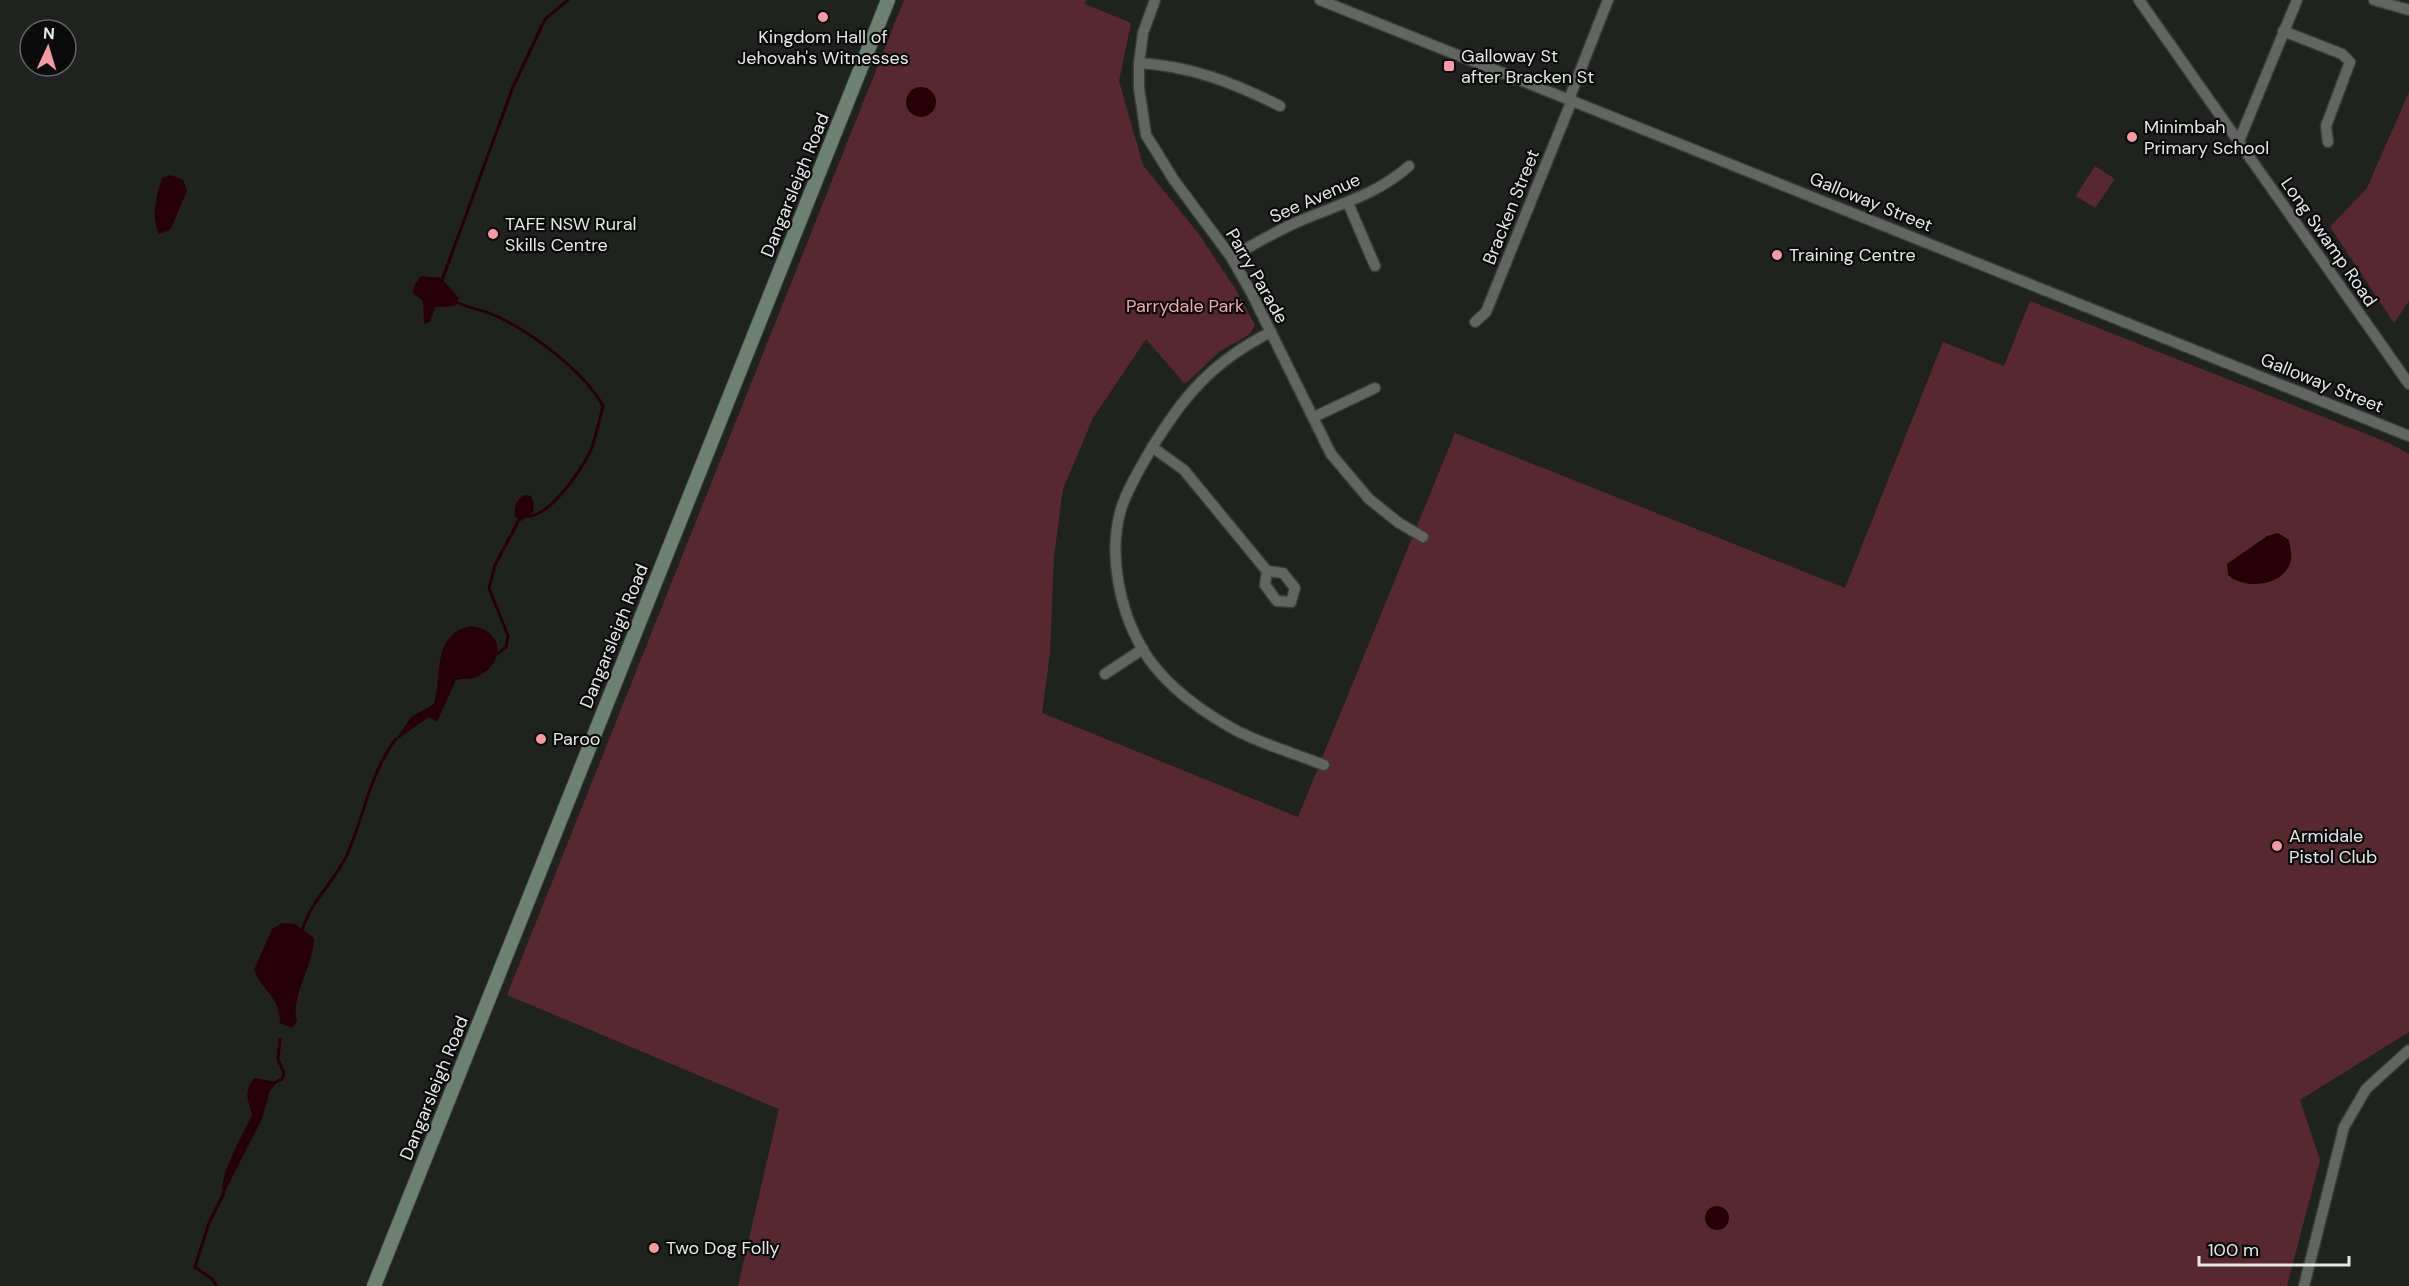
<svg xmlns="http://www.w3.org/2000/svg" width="2409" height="1286" viewBox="0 0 2409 1286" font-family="'DM Sans',sans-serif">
  <rect width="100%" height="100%" fill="#1f221f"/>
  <!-- green -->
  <g fill="#582830">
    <path d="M 904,0 L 1086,0 L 1085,4 L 1131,23 L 1119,81 L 1143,165 L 1198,233 L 1236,290 L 1255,325 L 1249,335 L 1220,351 L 1185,384 L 1146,339 L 1093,418 L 1063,489 L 1054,557 L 1050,653 L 1042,713 L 1298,817 L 1455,433 L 1845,588 L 1943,342 L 2004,366 L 2030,301 L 2389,443 L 2409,454 L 2409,1032 L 2300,1100 L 2320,1160 L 2287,1286 L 738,1286 L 779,1109 L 507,995 Z"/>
    <path d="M 2409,92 L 2409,301 L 2394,323 L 2330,227 L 2367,188 Z"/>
    <path d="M 2095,166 L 2115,179 L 2095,208 L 2076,196 Z"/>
  </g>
  <!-- water -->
  <g fill="#260008">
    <circle cx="921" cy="102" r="15"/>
    <path d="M 171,175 L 183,180 L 187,191 L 170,230 L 159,234 C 151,217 156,196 162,178 Z"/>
    <path d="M 421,276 L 441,278 L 459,298 L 455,306 L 435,307 L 430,322 L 424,324 L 423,301 L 413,293 L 414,286 Z"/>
    <path d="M 524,495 L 531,496 L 534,503 L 533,512 L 521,521 L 515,516 C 514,506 516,500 524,495 Z"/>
    <path d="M 2278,533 L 2289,540 C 2290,546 2292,553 2291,559 C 2287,586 2245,591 2228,575 L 2227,564 L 2267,536 Z"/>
    <path d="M 470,626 C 502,629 508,660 479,676 C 472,680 463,678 456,680 L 437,722 L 429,717 L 395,741 L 411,717 L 434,704 C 443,674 431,636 470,626 Z"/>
    <path d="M 282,923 L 295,924 L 314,938 C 314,966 290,996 297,1021 L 292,1028 L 280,1023 C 280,997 263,992 254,970 L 272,929 Z"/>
    <path d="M 254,1078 L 277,1082 L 270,1091 L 262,1119 L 223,1195 C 217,1179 244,1132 252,1115 C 248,1098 243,1093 254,1078 Z"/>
    <circle cx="1717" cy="1218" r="12"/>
  </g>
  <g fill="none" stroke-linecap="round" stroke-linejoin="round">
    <!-- stream -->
    <g stroke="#260008" stroke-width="3">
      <path d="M 441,283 L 513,87 L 545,19 L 568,0"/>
      <path d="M 454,301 C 466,308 481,309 494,315 C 530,331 584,371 603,406 C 599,422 596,437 590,452 C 581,470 548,520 525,516"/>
      <path d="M 497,654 L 506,647 L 508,636 L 489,588 L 495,565 L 520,518"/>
      <path d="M 302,931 C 310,902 334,882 347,855 C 364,817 370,772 396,739"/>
      <path d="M 274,1083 L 282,1079 L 284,1073 L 278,1059 L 280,1039"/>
      <path d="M 217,1286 L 212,1279 L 195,1267 L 209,1223 L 224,1193"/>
    </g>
    <defs>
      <g id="street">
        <path d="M 1155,0 L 1143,33 L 1139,63 L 1139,88 L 1146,135 L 1174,180 L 1231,257 L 1251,292 L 1331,454 L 1369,499 L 1399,523 L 1423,537"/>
        <path d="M 1320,0 L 2409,436"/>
        <path d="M 2139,0 L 2409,384"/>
        <path d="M 2374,0 L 2409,10"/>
        <path d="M 2283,31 L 2342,54 L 2350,62 L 2326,126 L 2328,142"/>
        <path d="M 1139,63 C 1191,66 1234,83 1280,106"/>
        <path d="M 1569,99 L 1608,0"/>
        <path d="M 2239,141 L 2297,0"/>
        <path d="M 1348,203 L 1375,266"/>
        <path d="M 1231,257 C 1254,245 1277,230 1302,220 C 1340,204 1378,194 1409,166"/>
        <path d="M 1475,322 L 1486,312 L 1572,100"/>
        <path d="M 1271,332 C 1212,362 1183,396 1150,451 C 1139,470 1128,488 1121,509 C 1108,553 1119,610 1143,650 C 1161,680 1193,705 1223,723 C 1254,742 1291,752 1324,765"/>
        <path d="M 1314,417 L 1375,388"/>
        <path d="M 1152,447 L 1184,470 L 1267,571 L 1283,573 L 1295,588 L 1291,602 L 1277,601 L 1265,585 L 1267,571"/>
        <path d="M 1105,674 L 1143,649"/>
        <path d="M 2304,1286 L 2344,1127 L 2366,1089 L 2409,1050"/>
      </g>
      <path id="secondary" d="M 374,1286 L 888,0"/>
    </defs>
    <!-- street casing -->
    <use href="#street" stroke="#3a3c3a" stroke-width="13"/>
    <!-- secondary casing -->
    <use href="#secondary" stroke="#3a3c3a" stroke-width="16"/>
    <!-- street -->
    <use href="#street" stroke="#626562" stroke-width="10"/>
    <!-- secondary -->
    <use href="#secondary" stroke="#6c8171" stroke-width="14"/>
  </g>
  <!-- markers -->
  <g fill="#f49aa5" stroke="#0a0b0a" stroke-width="2">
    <circle cx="823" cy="17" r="6"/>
    <rect x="1443" y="60" width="12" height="12" rx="3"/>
    <circle cx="2132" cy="137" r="6"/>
    <circle cx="493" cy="234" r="6"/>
    <circle cx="1777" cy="255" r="6"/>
    <circle cx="541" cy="739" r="6"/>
    <circle cx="2277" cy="846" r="6"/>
    <circle cx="654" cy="1248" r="6"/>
  </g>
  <g text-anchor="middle" stroke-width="4.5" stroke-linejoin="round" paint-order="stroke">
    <!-- poi labels -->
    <g font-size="18" fill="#e6e8e6" stroke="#0a0b0a" text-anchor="start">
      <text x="823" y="43" text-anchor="middle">Kingdom Hall of<tspan x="823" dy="21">Jehovah's Witnesses</tspan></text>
      <text x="1461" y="62">Galloway St<tspan x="1461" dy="21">after Bracken St</tspan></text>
      <text x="2144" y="133">Minimbah<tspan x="2144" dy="21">Primary School</tspan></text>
      <text x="505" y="230">TAFE NSW Rural<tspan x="505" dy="21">Skills Centre</tspan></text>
      <text x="1789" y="261">Training Centre</text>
      <text x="553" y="745">Paroo</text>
      <text x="2289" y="842">Armidale<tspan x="2289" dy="21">Pistol Club</tspan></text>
      <text x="666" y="1254">Two Dog Folly</text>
    </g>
    <!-- street labels -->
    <g font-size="18" fill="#e6e8e6" stroke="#0a0b0a">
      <text transform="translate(795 185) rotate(-68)" y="6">Dangarsleigh Road</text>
      <text transform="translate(1315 198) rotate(-24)" y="6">See Avenue</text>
      <text transform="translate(1871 202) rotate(22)" y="6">Galloway Street</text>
      <text transform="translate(1511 207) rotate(-68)" y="6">Bracken Street</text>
      <text transform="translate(2329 242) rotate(55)" y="6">Long Swamp Road</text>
      <text transform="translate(1257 276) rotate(60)" y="6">Parry Parade</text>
      <text transform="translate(2322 383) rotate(22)" y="6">Galloway Street</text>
      <text transform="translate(614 636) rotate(-68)" y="6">Dangarsleigh Road</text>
      <text transform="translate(434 1088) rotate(-68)" y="6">Dangarsleigh Road</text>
    </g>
    <!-- park labels -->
    <g font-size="18" fill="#f4a5ae" stroke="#0a0b0a">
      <text x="1185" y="312">Parrydale Park</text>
    </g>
  </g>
  <!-- north arrow -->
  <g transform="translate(48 48) rotate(4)"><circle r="28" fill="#0a0b0a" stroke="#626362" stroke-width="1.5"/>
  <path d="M0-4.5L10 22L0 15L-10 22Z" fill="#f49aa5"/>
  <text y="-9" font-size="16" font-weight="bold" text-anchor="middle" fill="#e6e8e6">N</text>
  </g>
  <!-- scale -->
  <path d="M2199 1256v9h150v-9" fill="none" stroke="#e6e8e6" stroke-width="3"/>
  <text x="2208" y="1256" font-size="18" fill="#e6e8e6" stroke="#0a0b0a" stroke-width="4.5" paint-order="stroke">100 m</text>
</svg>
